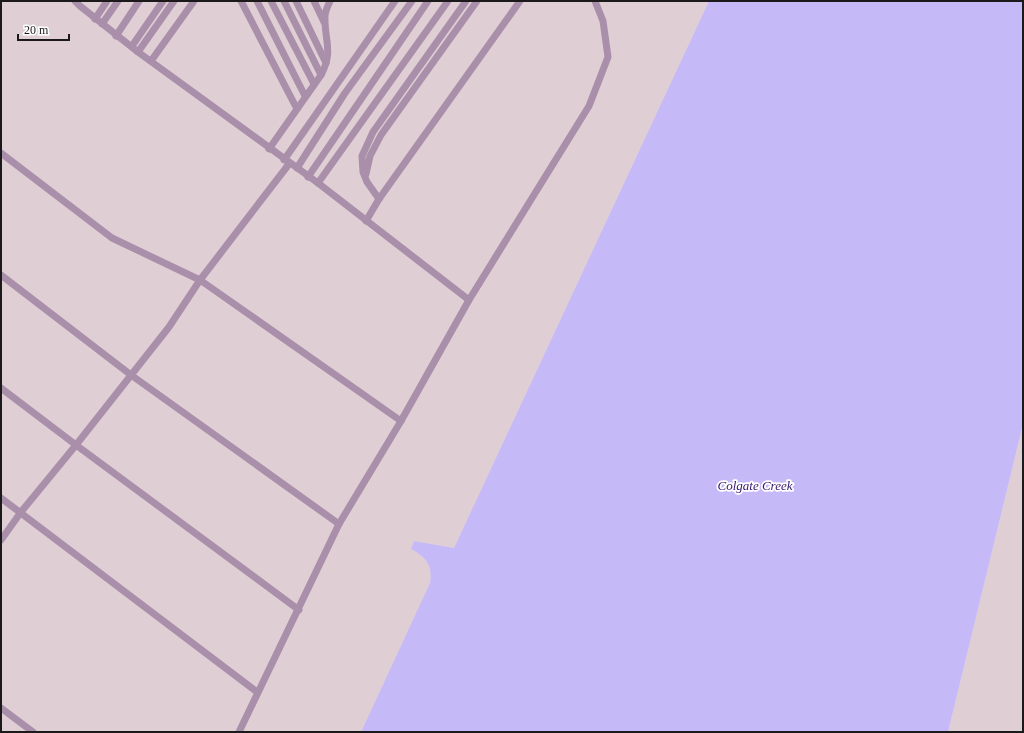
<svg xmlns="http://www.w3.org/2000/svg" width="1024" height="733" viewBox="0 0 1024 733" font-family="Georgia,serif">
  <rect width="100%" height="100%" fill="#e3dcde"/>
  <!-- built -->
  <g fill="#dfcfd4">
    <path d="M 1,1 L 709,1 L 454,548 L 414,541 L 411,549 L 422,555 L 429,564 L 431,574 L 430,583 L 361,732 L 1,732 Z"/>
    <path d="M 1023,424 L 1023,732 L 948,732 Z"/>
  </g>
  <!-- water -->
  <path fill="#c6b9f8" d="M 709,1 L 1023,1 L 1023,424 L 948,732 L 361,732 L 430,583 C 433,565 426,557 411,549 L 414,541 L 454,548 Z"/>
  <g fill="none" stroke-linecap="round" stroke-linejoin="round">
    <!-- lane -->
    <g stroke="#aa8fab" stroke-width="7">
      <path d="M 75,1 L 80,6 L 138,52 L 318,183 L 469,300"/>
      <path d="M 241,1 L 297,109"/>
      <path d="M 257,1 L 305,96"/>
      <path d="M 271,1 L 314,84"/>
      <path d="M 284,1 L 321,75"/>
      <path d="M 296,1 L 326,63"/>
      <path d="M 314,1 L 324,22"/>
      <path d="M 95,19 L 107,1"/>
      <path d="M 102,24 L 118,1"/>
      <path d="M 116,36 L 139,1"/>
      <path d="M 132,46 L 163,1"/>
      <path d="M 138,52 L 174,1"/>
      <path d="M 151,61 L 194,1"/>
      <path d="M 269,149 L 321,75 C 334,51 324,40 325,16 C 325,11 328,6 330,1"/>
      <path d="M 1,153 L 112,238 L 200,280 L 401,421"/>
      <path d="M 284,160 L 395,1"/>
      <path d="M 297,168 L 345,93 L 412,1"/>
      <path d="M 366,174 L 370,156 L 381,135 L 477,1"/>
      <path d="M 308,177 L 428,1"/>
      <path d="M 318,183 L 448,1"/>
      <path d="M 379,199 L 367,182 L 363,172 L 362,156 L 373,132 L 466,1"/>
      <path d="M 366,221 L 379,199 L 520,1"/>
      <path d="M 1,275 L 131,375 L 339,524"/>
      <path d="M 1,388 L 76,445 L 299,610"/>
      <path d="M 1,498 L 257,692"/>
      <path d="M 1,540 L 21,512 L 76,445 L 169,327 L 200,280 L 289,164"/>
      <path d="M 1,708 L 33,732"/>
      <path d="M 239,732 L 339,524 L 401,421 L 469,300 L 589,106 L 608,57 L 603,21 L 595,1"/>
    </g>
  </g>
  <g text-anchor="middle" stroke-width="3.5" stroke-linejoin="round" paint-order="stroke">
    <!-- water labels -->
    <g font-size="13" font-style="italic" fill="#37156e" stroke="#fff">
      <text x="755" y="490">Colgate Creek</text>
    </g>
  </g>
  <!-- border -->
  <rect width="1024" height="733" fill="none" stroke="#1c191a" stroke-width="4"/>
  <!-- scale -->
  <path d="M18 34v6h51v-6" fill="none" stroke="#1c191a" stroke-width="2"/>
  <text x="24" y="34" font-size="12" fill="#1c191a" stroke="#ffffff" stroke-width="3" paint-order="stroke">20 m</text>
</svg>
